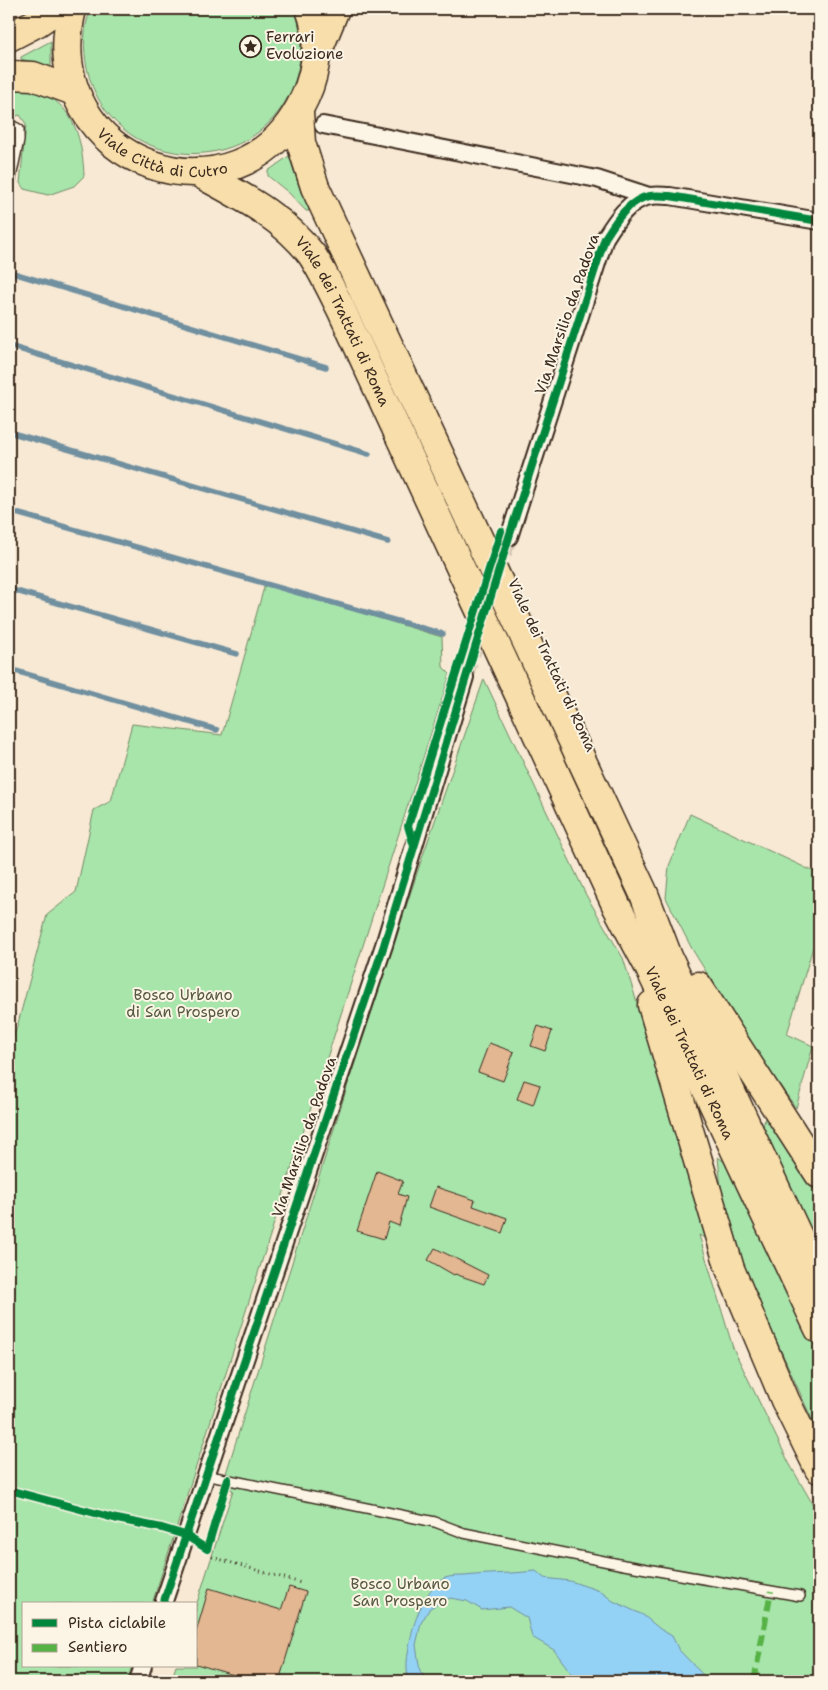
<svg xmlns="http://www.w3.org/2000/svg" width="828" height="1690" viewBox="0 0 828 1690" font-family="'Shantell Sans',sans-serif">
  <rect width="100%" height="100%" fill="#f7e9d4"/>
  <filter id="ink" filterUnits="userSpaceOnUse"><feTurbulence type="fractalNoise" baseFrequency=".02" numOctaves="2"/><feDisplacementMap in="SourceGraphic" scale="10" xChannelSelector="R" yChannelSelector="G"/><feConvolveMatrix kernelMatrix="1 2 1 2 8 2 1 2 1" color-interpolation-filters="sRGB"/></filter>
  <g filter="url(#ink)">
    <!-- green -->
    <g fill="#a8e5ab" stroke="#728864">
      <path d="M 91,9 L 294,9 C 304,33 302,63 293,86 C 253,185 109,172 87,68 C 83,49 83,27 91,9 Z"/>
      <path d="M 51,41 L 51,67 L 21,59 L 21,57 Z"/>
      <path d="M 9,87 C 66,88 82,126 84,176 L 74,186 L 48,195 L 24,189 L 20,183 L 26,124 L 20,115 L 9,118 Z"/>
      <path d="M 289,156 L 299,186 L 309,207 L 309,211 L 306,211 L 289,193 L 268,176 L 268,171 Z"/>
      <path d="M 265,584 L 442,637 L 443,667 L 450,674 L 152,1604 L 24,1604 L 24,1666 L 132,1666 L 127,1681 L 9,1681 L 9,1047 L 17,1027 L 47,915 L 76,892 L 94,810 L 111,801 L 132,724 L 222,735 Z"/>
      <path d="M 484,679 L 586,895 L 623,958 L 640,1012 L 707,1239 L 699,1235 L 733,1348 L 789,1463 L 819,1515 L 819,1681 L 171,1681 L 176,1666 L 196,1666 L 196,1606 L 233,1490 L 222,1486 L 348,1084 L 420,864 Z"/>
      <path d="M 690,814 L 819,874 L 819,927 L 787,1034 L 813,1046 L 796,1108 L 759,1056 L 723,999 L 692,949 L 666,898 L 669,866 Z"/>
      <path d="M 765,1118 L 772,1120 L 819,1187 L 819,1259 L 763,1127 Z"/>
      <path d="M 718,1157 L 731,1167 L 819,1348 L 819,1435 L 744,1269 L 729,1222 L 721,1189 Z"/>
    </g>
    <!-- water -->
    <path fill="#94d2f5" stroke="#708f9f" d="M 536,1571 L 544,1578 L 570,1581 L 600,1591 L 613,1601 L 643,1615 L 660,1629 L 672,1636 L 679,1650 L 706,1678 L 706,1681 L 577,1681 L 554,1650 L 532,1637 L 527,1618 L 509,1607 L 482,1610 L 467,1601 L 450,1598 L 430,1608 L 421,1623 L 416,1645 L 420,1671 L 428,1681 L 409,1681 C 404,1666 409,1647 412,1632 C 416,1616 428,1585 445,1578 C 450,1576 458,1576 464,1576 C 488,1573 512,1574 536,1571 Z"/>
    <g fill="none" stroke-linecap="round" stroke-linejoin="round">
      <!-- stream -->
      <g stroke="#708f9f" stroke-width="5.5">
        <path d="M 10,272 L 326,367"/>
        <path d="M 9,346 L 369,454"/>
        <path d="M 9,432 L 388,542"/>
        <path d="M 9,511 L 443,634"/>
        <path d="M 9,589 L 237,654"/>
        <path d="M 9,669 L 217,730"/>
      </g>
    </g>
    <!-- building -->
    <g fill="#e2b792" stroke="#3b2a1e">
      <path d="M 538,1026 L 552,1031 L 545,1051 L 531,1046 Z"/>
      <path d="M 489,1043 L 514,1052 L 503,1081 L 478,1072 Z"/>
      <path d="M 524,1080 L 540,1085 L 533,1105 L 517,1099 Z"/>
      <path d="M 377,1171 L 403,1181 L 398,1194 L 407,1197 L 399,1226 L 389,1222 L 384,1239 L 357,1231 Z"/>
      <path d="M 436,1187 L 475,1200 L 473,1206 L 507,1218 L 502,1233 L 429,1207 Z"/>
      <path d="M 435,1248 L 488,1275 L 484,1284 L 455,1274 L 454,1275 L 428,1260 Z"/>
      <path d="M 289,1587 L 306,1592 L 279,1681 L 254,1681 L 196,1664 L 196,1632 L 209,1588 L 281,1610 Z"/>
    </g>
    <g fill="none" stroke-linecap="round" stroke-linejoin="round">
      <!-- street-tunnel -->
      <g stroke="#d1c3b0" stroke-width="16" stroke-dasharray="16 8" stroke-linecap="butt">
        <path d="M 496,577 L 509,537"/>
        <path d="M 465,677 L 484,617"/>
      </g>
      <defs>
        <g id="lane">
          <path d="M 9,124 L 19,129 L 19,140 L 9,187"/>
          <path d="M 205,1475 L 435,1522 L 464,1533 L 624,1565 L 800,1596"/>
        </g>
        <g id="street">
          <path d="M 323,125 L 597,179 L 649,196"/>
          <path d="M 509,537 L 605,238 C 615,222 629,199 650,196 C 657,195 664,196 670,196 L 819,221"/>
          <path d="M 163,1604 L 384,945 L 465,677"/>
          <path d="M 138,1681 L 143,1666"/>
        </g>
        <g id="highway">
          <path id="s1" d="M 72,9 C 34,166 242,237 305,97 C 317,71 321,36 310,9"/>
          <path d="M 9,37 L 38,22 L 57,9"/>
          <path d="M 319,48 L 335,9"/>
          <path d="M 9,75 L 33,76 L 74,91"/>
          <path d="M 299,112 L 301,143 L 315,187 L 644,894 L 668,957 L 819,1281"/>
          <path id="s2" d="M 197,172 C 239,195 283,216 312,255 C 323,272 332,291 341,309 L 617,907 L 649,967 L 819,1329"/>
          <path d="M 698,986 L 819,1174"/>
          <path d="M 652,1005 L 730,1269 L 785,1400 L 819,1469"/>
        </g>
      </defs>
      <!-- lane casing -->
      <use href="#lane" stroke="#3b2a1e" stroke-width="12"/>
      <!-- street casing -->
      <use href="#street" stroke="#3b2a1e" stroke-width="20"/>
      <!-- highway casing -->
      <use href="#highway" stroke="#3b2a1e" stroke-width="31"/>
      <!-- path -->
      <path stroke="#3b2a1e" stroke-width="3" stroke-dasharray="1 4" stroke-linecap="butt" d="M 212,1557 L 301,1583"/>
      <!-- lane -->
      <use href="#lane" stroke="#fcf5e5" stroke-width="9"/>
      <!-- street -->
      <use href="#street" stroke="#fcf5e5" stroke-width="16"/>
      <!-- highway -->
      <use href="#highway" stroke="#f8deab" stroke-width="28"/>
      <!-- quiet -->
      <path stroke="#57b245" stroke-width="6" stroke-dasharray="12 6" stroke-linecap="butt" d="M 754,1681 L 771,1591"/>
      <defs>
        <g id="cycleway">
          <path d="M 414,846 L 408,826 L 501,531"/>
          <path d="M 9,1490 L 117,1519 L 162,1528 L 185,1535 L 207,1549 L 228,1479"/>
          <path d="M 163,1604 L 384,945 L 509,537 L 605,238 C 615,222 629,199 650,196 C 657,195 664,196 670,196 L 819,221"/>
        </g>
      </defs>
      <!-- cycleway casing -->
      <use href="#cycleway" stroke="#fcf5e5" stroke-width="11"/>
      <!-- cycleway -->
      <use href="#cycleway" stroke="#00873e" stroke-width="8"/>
    </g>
  </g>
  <!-- icons -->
  <defs>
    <symbol id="sight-ring" viewBox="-11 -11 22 22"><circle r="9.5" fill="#fcf5e5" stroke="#3b2a1e" stroke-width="1.5"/><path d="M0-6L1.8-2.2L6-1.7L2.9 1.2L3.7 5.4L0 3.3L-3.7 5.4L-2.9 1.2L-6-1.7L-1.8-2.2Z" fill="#3b2a1e"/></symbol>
  </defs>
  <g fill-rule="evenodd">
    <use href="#sight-ring" x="238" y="34" width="25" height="25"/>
  </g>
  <g text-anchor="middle" stroke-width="4" stroke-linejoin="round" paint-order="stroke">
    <!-- poi labels -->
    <g font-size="15" fill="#3b2a1e" stroke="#fcf5e5" text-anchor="start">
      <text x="266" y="42">Ferrari<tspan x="266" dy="17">Evoluzione</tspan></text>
    </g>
    <!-- street labels -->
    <g font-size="15" fill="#3b2a1e" stroke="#fcf5e5">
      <text dy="5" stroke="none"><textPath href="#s1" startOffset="200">Viale Città di Cutro</textPath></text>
      <text transform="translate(567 314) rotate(-71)" y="5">Via Marsilio da Padova</text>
      <text dy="5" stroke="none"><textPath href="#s2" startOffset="216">Viale dei Trattati di Roma</textPath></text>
      <text transform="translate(552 665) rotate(65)" y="5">Viale dei Trattati di Roma</text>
      <text dy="5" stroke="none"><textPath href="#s2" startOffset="1026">Viale dei Trattati di Roma</textPath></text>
      <text transform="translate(304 1137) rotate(-71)" y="5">Via Marsilio da Padova</text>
    </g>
    <!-- park labels -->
    <g font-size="15" fill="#565941" stroke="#fcf5e5">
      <text x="183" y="1000">Bosco Urbano<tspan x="183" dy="17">di San Prospero</tspan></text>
      <text x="400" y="1589">Bosco Urbano<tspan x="400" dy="17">San Prospero</tspan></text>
    </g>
  </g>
  <!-- margin -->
  <rect width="828" height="1690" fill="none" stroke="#fcf5e5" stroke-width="30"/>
  <rect x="15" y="15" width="798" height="1660" fill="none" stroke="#3b2a1e" stroke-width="2" filter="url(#ink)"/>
  <!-- legend -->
  <rect x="22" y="1602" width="175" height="65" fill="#fcf5e5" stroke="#afa495"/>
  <rect x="32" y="1619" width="25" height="8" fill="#00873e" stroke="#afa495"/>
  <text x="68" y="1628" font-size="15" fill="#3b2a1e">Pista ciclabile</text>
  <rect x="32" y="1644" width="25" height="8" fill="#57b245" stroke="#afa495"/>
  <text x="68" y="1652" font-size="15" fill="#3b2a1e">Sentiero</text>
</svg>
